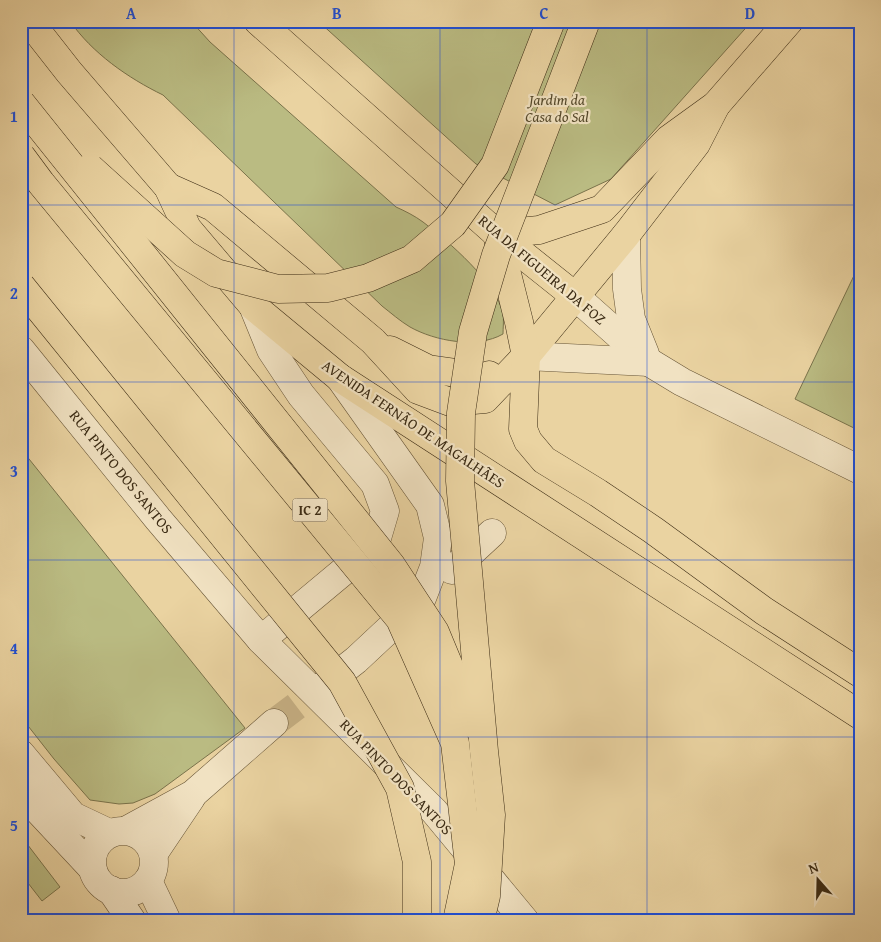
<svg xmlns="http://www.w3.org/2000/svg" width="881" height="942" viewBox="0 0 881 942" font-family="'Gentium Book Plus',serif">
  <rect width="100%" height="100%" fill="#ead3a1"/>
  <filter id="stains"><feTurbulence type="fractalNoise" baseFrequency=".004" numOctaves="4"/><feColorMatrix values="0 0 0 0 .2 0 0 0 0 .09 0 0 0 0 .02 0 0 0 .5 -.17"/></filter>
  <radialGradient id="worn" r=".72"><stop offset=".6" stop-color="#630" stop-opacity="0"/><stop offset="1" stop-color="#630" stop-opacity=".3"/></radialGradient>
  <!-- green -->
  <g fill="#babb82" stroke="#7a734b">
    <path d="M 70,21 L 191,21 L 210,42 L 396,207 C 405,211 415,216 423,222 C 448,241 497,283 503,314 C 504,320 503,328 503,334 C 477,349 435,341 410,327 C 400,321 391,313 382,306 L 163,95 C 128,78 92,53 70,21 Z"/>
    <path d="M 318,21 L 752,21 L 611,179 L 555,205 L 476,164 Z"/>
    <path d="M 860,263 L 860,431 L 795,399 Z"/>
    <path d="M 21,449 L 245,728 L 155,794 L 133,803 L 119,804 L 90,800 L 54,759 L 21,717 Z"/>
    <path d="M 21,836 L 60,887 L 42,901 L 21,874 Z"/>
  </g>
  <g fill="none" stroke-linecap="round" stroke-linejoin="round">
    <!-- minor-tunnel -->
    <path stroke="#c7b185" stroke-width="28" stroke-dasharray="28 14" stroke-linecap="butt" d="M 274,723 L 324,685"/>
    <defs>
      <g id="minor">
        <path d="M 626,235 L 627,289 L 631,319 L 645,354"/>
        <path d="M 576,297 L 649,362 L 682,382 L 860,470"/>
        <path d="M 21,350 L 158,519 L 261,640 L 375,545 L 385,511 L 375,484 L 301,395 L 271,350 L 253,306"/>
        <path d="M 526,356 L 649,362"/>
        <path d="M 340,378 L 430,505 L 438,538 L 434,567 L 422,598"/>
        <path d="M 452,570 L 492,533"/>
        <path d="M 261,640 L 434,811 L 525,921"/>
        <path d="M 324,685 L 356,660 L 417,603"/>
        <path d="M 21,754 L 73,816 L 109,833"/>
        <path d="M 21,792 L 92,868"/>
        <path d="M 127,830 L 193,794 L 274,723"/>
        <circle cx="123" cy="862" r="31"/>
        <path d="M 154,853 L 191,798"/>
        <path d="M 148,881 L 167,921"/>
        <path d="M 111,890 L 132,921"/>
      </g>
      <g id="major">
        <path d="M 29,21 L 69,72 L 168,187 L 187,228 L 253,306 L 340,378 L 860,715"/>
        <path d="M 258,21 L 497,234 L 576,297"/>
        <path d="M 168,187 L 213,207 L 373,341 L 418,390 L 450,402 L 485,399 L 526,356 L 626,235 L 696,144 L 716,105"/>
        <path d="M 497,234 L 519,322 L 526,356 L 523,429 L 528,441 L 544,460 L 598,493 L 653,530 L 764,611 L 860,673"/>
        <path d="M 497,234 L 539,230 L 602,209 L 669,139 L 716,105 L 789,21"/>
        <path d="M 390,350 L 428,369 L 485,377 L 489,375"/>
      </g>
    </defs>
    <!-- minor casing -->
    <use href="#minor" stroke="#675537" stroke-width="29"/>
    <!-- major casing -->
    <use href="#major" stroke="#3b2b14" stroke-width="29"/>
    <!-- minor -->
    <use href="#minor" stroke="#f1e2c2" stroke-width="28"/>
    <!-- major -->
    <use href="#major" stroke="#ead3a1" stroke-width="28"/>
    <defs>
      <g id="highway-bridge">
        <path d="M 21,103 L 391,565 L 435,632 L 473,724"/>
        <path d="M 21,156 L 41,183 L 400,619 L 455,743 L 469,864 L 457,921"/>
        <path d="M 90,168 L 185,254 L 216,273 L 278,289 L 328,288 L 368,278 L 412,259 L 453,224 L 495,165 L 551,21"/>
        <path d="M 21,286 L 342,682 L 400,788 L 417,862 L 417,921"/>
        <path d="M 480,921 L 486,896 L 491,815 L 484,751 L 460,481 L 461,413 L 473,332 L 496,255 L 586,21"/>
      </g>
    </defs>
    <!-- highway-bridge casing -->
    <use href="#highway-bridge" stroke="#3b2b14" stroke-width="29" stroke-linecap="butt"/>
    <!-- highway-bridge -->
    <use href="#highway-bridge" stroke="#ead3a1" stroke-width="28"/>
  </g>
  <!-- grid -->
  <path fill="none" stroke="#1d4ed8" stroke-width="1" stroke-opacity="0.55" d="M 234,21 L 234,921M 440,21 L 440,921M 647,21 L 647,921M 21,205 L 860,205M 21,382 L 860,382M 21,560 L 860,560M 21,737 L 860,737"/>
  <g text-anchor="middle" stroke-width="4.5" stroke-linejoin="round" paint-order="stroke">
    <!-- shield labels -->
    <rect fill="#f1e2c2" stroke="#726248" stroke-width="1" x="292.5" y="498.5" width="35" height="23" rx="4"/>
    <g font-size="14" font-weight="bold" fill="#3b2b14">
      <text x="310" y="515">IC 2</text>
    </g>
    <!-- park labels -->
    <g font-size="15" font-style="italic" fill="#54482a" stroke="#f1e2c2">
      <text x="557" y="105">Jardim da<tspan x="557" dy="17">Casa do Sal</tspan></text>
    </g>
    <!-- street labels -->
    <g font-size="15" fill="#3b2b14" stroke="#f1e2c2">
      <text transform="translate(542 270) rotate(40)" y="5">RUA DA FIGUEIRA DA FOZ</text>
      <text transform="translate(413 424) rotate(34)" y="5">AVENIDA FERNÃO DE MAGALHÃES</text>
      <text transform="translate(121 472) rotate(51)" y="5">RUA PINTO DOS SANTOS</text>
      <text transform="translate(396 777) rotate(46)" y="5">RUA PINTO DOS SANTOS</text>
    </g>
  </g>
  <!-- margin -->
  <rect width="881" height="942" fill="none" stroke="#ead3a1" stroke-width="55"/>
  <!-- north arrow -->
  <g transform="translate(818 880) rotate(340)" stroke="#f1e2c2" stroke-width="4" paint-order="stroke">
  <path d="M0-4L9 19L0 12L-9 19Z" fill="#3b2b14"/>
  <text y="-8" font-size="14" font-weight="bold" text-anchor="middle" fill="#3b2b14">N</text>
  </g>
  <rect x="28" y="28" width="826" height="886" fill="none" stroke="#1d4ed8" stroke-width="2"/>
  <g font-size="16" text-anchor="middle" font-weight="bold" fill="#1d4ed8">
    <text x="131" y="19">A</text>
    <text x="337" y="19">B</text>
    <text x="544" y="19">C</text>
    <text x="750" y="19">D</text>
    <text x="14" y="122">1</text>
    <text x="14" y="299">2</text>
    <text x="14" y="477">3</text>
    <text x="14" y="654">4</text>
    <text x="14" y="831">5</text>
  </g>
  <rect width="100%" height="100%" filter="url(#stains)"/>
  <rect width="100%" height="100%" fill="url(#worn)"/>
</svg>
